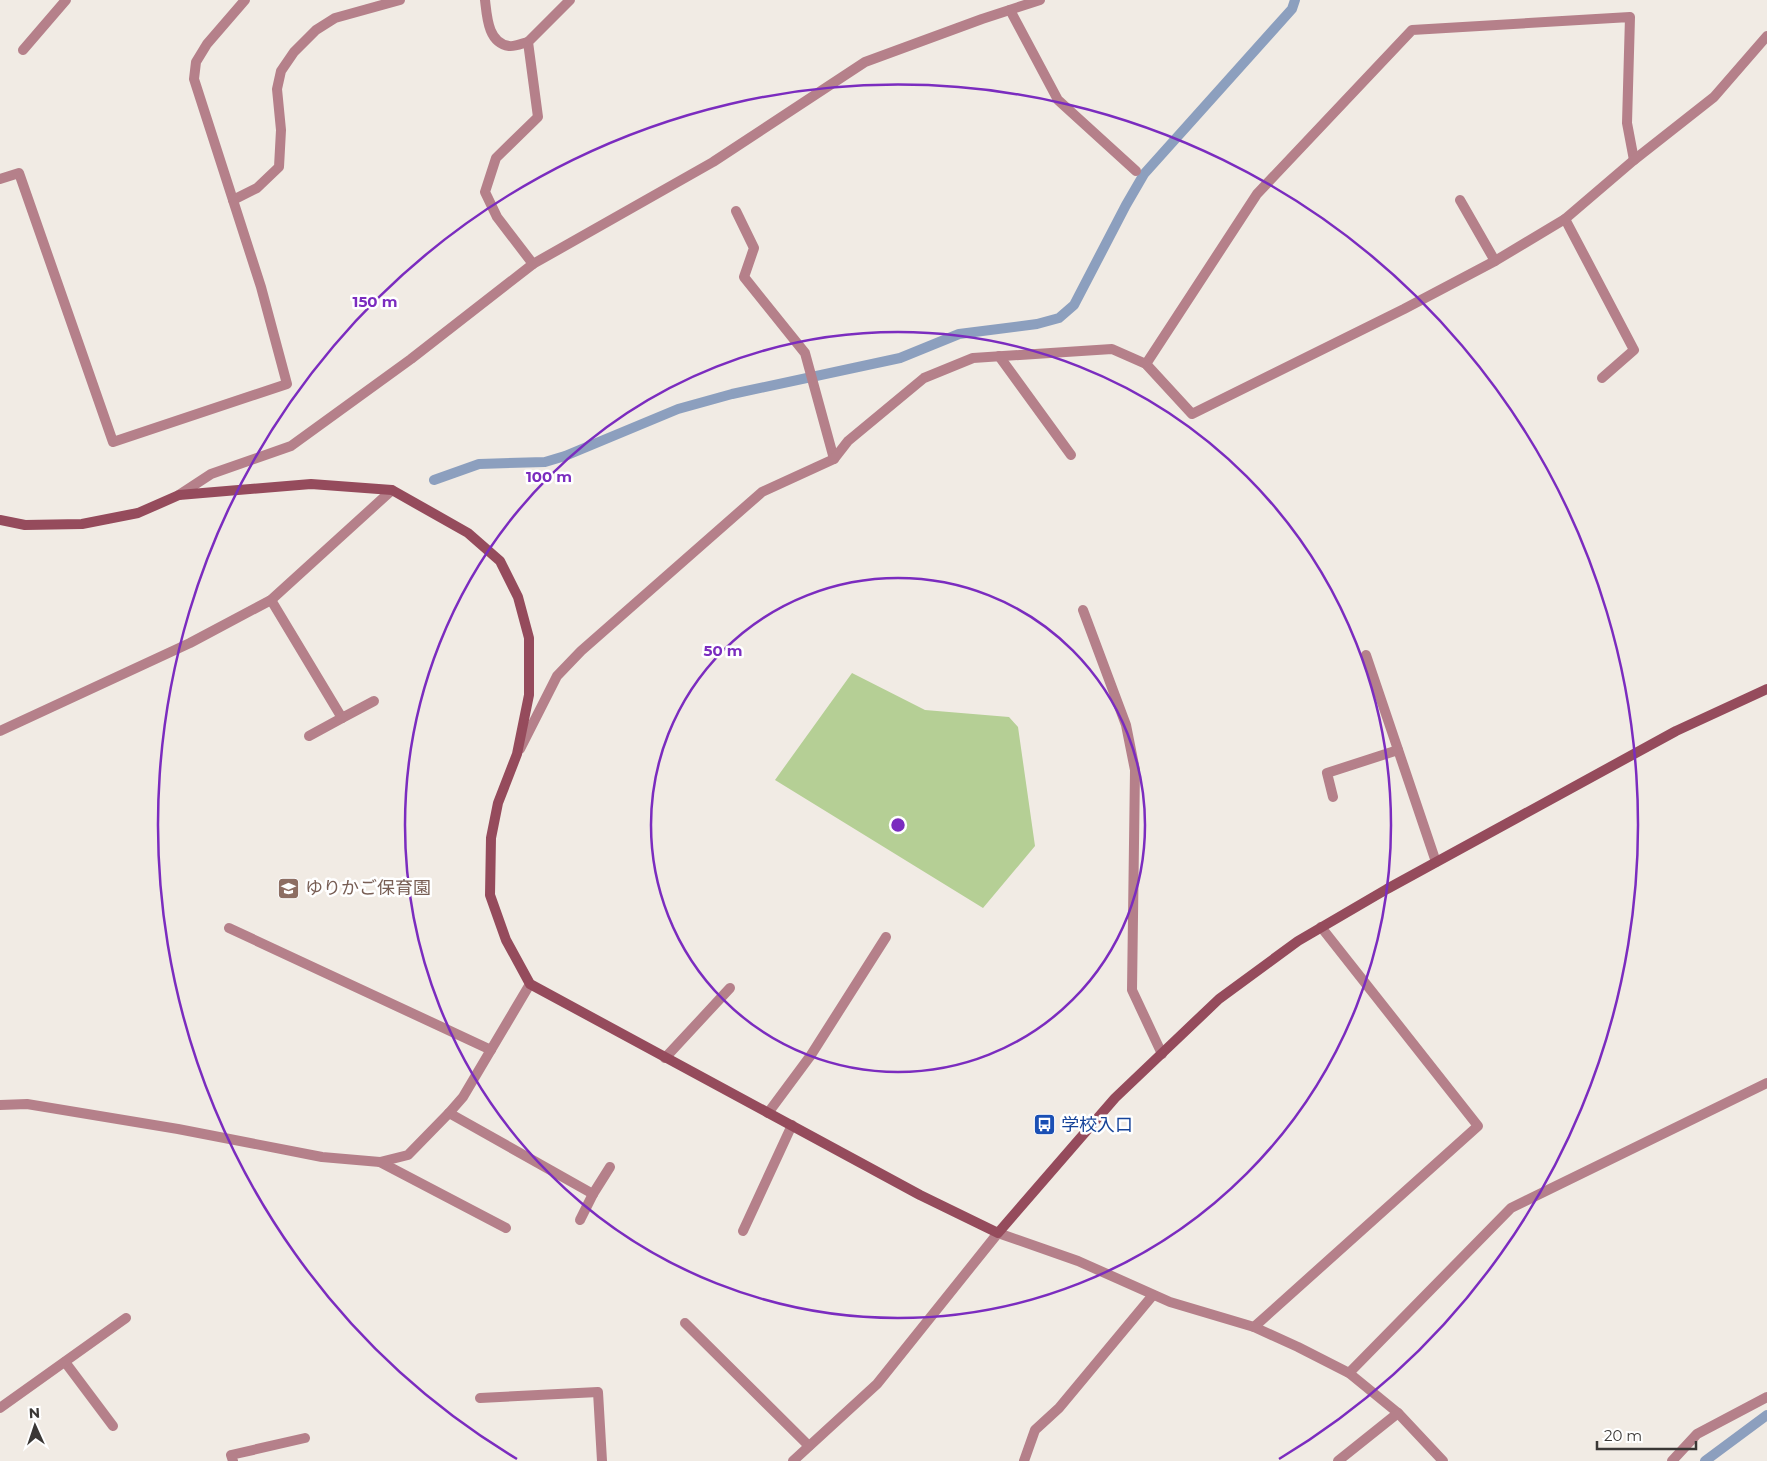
<svg xmlns="http://www.w3.org/2000/svg" width="1767" height="1461" viewBox="0 0 1767 1461" font-family="Montserrat,'Noto Sans JP',sans-serif">
  <rect width="100%" height="100%" fill="#f1ebe4"/>
  <!-- green -->
  <path fill="#b5cf95" d="M 852,673 L 925,710 L 1009,717 L 1018,727 L 1035,846 L 983,908 L 775,780 Z"/>
  <g fill="none" stroke-linecap="round" stroke-linejoin="round">
    <!-- stream -->
    <g stroke="#8c9fbe" stroke-width="10">
      <path d="M 434,480 L 479,464 L 545,462 L 565,456 L 678,409 L 732,394 L 900,358 L 959,334 L 1037,324 L 1059,318 L 1074,305 L 1126,205 L 1144,174 L 1292,9 L 1295,0"/>
      <path d="M 1705,1461 L 1767,1415"/>
    </g>
    <!-- lane -->
    <g stroke="#b5808a" stroke-width="10">
      <path d="M 485,0 C 487,17 488,43 509,46 C 515,47 523,43 528,42"/>
      <path d="M 0,179 L 19,173 L 113,442 L 287,384 L 261,287 L 194,79 L 196,62 L 207,44 L 245,0"/>
      <path d="M 233,200 L 257,188 L 279,167 L 281,130 L 277,89 L 281,71 L 294,52 L 316,30 L 335,18 L 400,0"/>
      <path d="M 1333,797 L 1327,773 L 1398,750"/>
      <path d="M 685,1323 L 809,1446"/>
      <path d="M 65,1362 L 113,1426"/>
    </g>
    <!-- street -->
    <g stroke="#b5808a" stroke-width="10">
      <path d="M 1010,10 L 1058,100 L 1136,171"/>
      <path d="M 23,50 L 66,0"/>
      <path d="M 1460,200 L 1495,261"/>
      <path d="M 736,211 L 754,248 L 744,277 L 805,353 L 834,459"/>
      <path d="M 1565,219 L 1634,350 L 1602,378"/>
      <path d="M 533,264 L 497,217 L 485,192 L 496,158 L 538,117 L 528,42 L 570,0"/>
      <path d="M 999,356 L 1071,455"/>
      <path d="M 1146,364 L 1257,194 L 1412,30 L 1630,17 L 1627,123 L 1634,160"/>
      <path d="M 179,495 L 211,474 L 291,446 L 411,359 L 533,264 L 713,162 L 865,62 L 982,19 L 1040,0"/>
      <path d="M 271,600 L 342,718 L 374,701"/>
      <path d="M 1083,610 L 1126,725 L 1135,770 L 1132,990 L 1162,1054"/>
      <path d="M 1366,655 L 1436,862"/>
      <path d="M 0,731 L 190,643 L 271,600 L 392,490"/>
      <path d="M 309,736 L 342,718"/>
      <path d="M 520,749 L 557,676 L 581,651 L 762,492 L 834,459 L 848,441 L 924,378 L 973,358 L 1112,349 L 1146,364 L 1192,414 L 1404,309 L 1495,261 L 1565,219 L 1634,160 L 1714,97 L 1767,36"/>
      <path d="M 229,928 L 491,1050"/>
      <path d="M 665,1058 L 730,988"/>
      <path d="M 0,1105 L 27,1104 L 178,1129 L 322,1157 L 380,1162 L 408,1155 L 449,1113 L 463,1097 L 530,984"/>
      <path d="M 449,1113 L 593,1194 L 610,1167"/>
      <path d="M 768,1113 L 811,1055 L 886,937"/>
      <path d="M 380,1162 L 506,1228"/>
      <path d="M 580,1220 L 593,1194"/>
      <path d="M 743,1231 L 792,1125"/>
      <path d="M 1254,1327 L 1478,1126 L 1321,927"/>
      <path d="M 1349,1373 L 1511,1208 L 1767,1083"/>
      <path d="M 480,1398 L 598,1392 L 602,1461"/>
      <path d="M 0,1408 L 126,1318"/>
      <path d="M 233,1461 L 231,1455 L 305,1438"/>
      <path d="M 793,1461 L 877,1384 L 998,1233 L 1078,1261 L 1170,1302 L 1254,1327 L 1298,1347 L 1349,1373 L 1398,1413 L 1443,1461"/>
      <path d="M 1024,1461 L 1035,1430 L 1059,1408 L 1153,1295"/>
      <path d="M 1338,1461 L 1398,1413"/>
      <path d="M 1672,1461 L 1697,1434 L 1767,1397"/>
    </g>
    <!-- secondary -->
    <path stroke="#954b5c" stroke-width="10" d="M 0,520 L 25,525 L 82,524 L 138,513 L 179,495 L 311,484 L 392,490 L 468,533 L 500,561 L 518,597 L 529,638 L 529,695 L 517,754 L 498,803 L 491,838 L 490,895 L 506,940 L 530,984 L 920,1195 L 998,1233 L 1115,1098 L 1219,999 L 1298,941 L 1387,889 L 1676,731 L 1767,689"/>
  </g>
  <!-- distance rings -->
  <g fill="none" stroke="#7b2cbf" stroke-width="2.5">
    <circle cx="898" cy="825" r="247"/>
    <circle cx="898" cy="825" r="493"/>
    <path d="M517 1459A740 740 0 1 1 1279 1459"/>
  </g>
  <!-- icons -->
  <defs>
    <symbol id="school-square" viewBox="-11 -11 22 22"><rect x="-9" y="-9" width="18" height="18" rx="4" fill="#8d6e63" stroke="#fff"/><path d="M0-5L7-2L0 1L-7-2ZM-4 1L0 2.5L4 1V4Q0 6-4 4Z" fill="#fff"/></symbol>
    <symbol id="bus-square" viewBox="-11 -11 22 22"><rect x="-9" y="-9" width="18" height="18" rx="4" fill="#1a4fb4" stroke="#fff"/><path d="M-5-6H5V4H4V6H2V4H-2V6H-4V4H-5ZM-3.5-4V0h7V-4ZM-3.5 1.2v1.5H-2V1.2ZM2 1.2v1.5H3.5V1.2Z" fill="#fff"/></symbol>
  </defs>
  <g fill-rule="evenodd">
    <use href="#school-square" x="276" y="876" width="25" height="25"/>
    <use href="#bus-square" x="1032" y="1112" width="25" height="25"/>
  </g>
  <g text-anchor="middle" stroke-width="5" stroke-linejoin="round" paint-order="stroke">
    <!-- education labels -->
    <g font-size="18" fill="#785e54" stroke="#fff" text-anchor="start">
      <text x="305" y="894">ゆりかご保育園</text>
    </g>
    <!-- transit labels -->
    <g font-size="18" fill="#164399" stroke="#fff" text-anchor="start">
      <text x="1061" y="1131">学校入口</text>
    </g>
  </g>
  <circle cx="898" cy="825" r="8" fill="#7b2cbf" stroke="#fff" stroke-width="2.5"/>
  <g font-size="15" text-anchor="middle" font-weight="bold" fill="#7b2cbf" stroke="#fff" stroke-width="5" stroke-linejoin="round" paint-order="stroke">
    <text x="375" y="307">150 m</text>
    <text x="549" y="482">100 m</text>
    <text x="723" y="656">50 m</text>
  </g>
  <!-- north arrow -->
  <g transform="translate(35 1426) rotate(357)" stroke="#ffffff" stroke-width="4" paint-order="stroke">
  <path d="M0-4L9 19L0 12L-9 19Z" fill="#3a3735"/>
  <text y="-8" font-size="14" font-weight="bold" text-anchor="middle" fill="#3a3735">N</text>
  </g>
  <!-- scale -->
  <path d="M1597 1441v8h99v-8" fill="none" stroke="#3a3735" stroke-width="2.5"/>
  <text x="1604" y="1441" font-size="15" fill="#3a3735" stroke="#ffffff" stroke-width="4" paint-order="stroke">20 m</text>
</svg>
